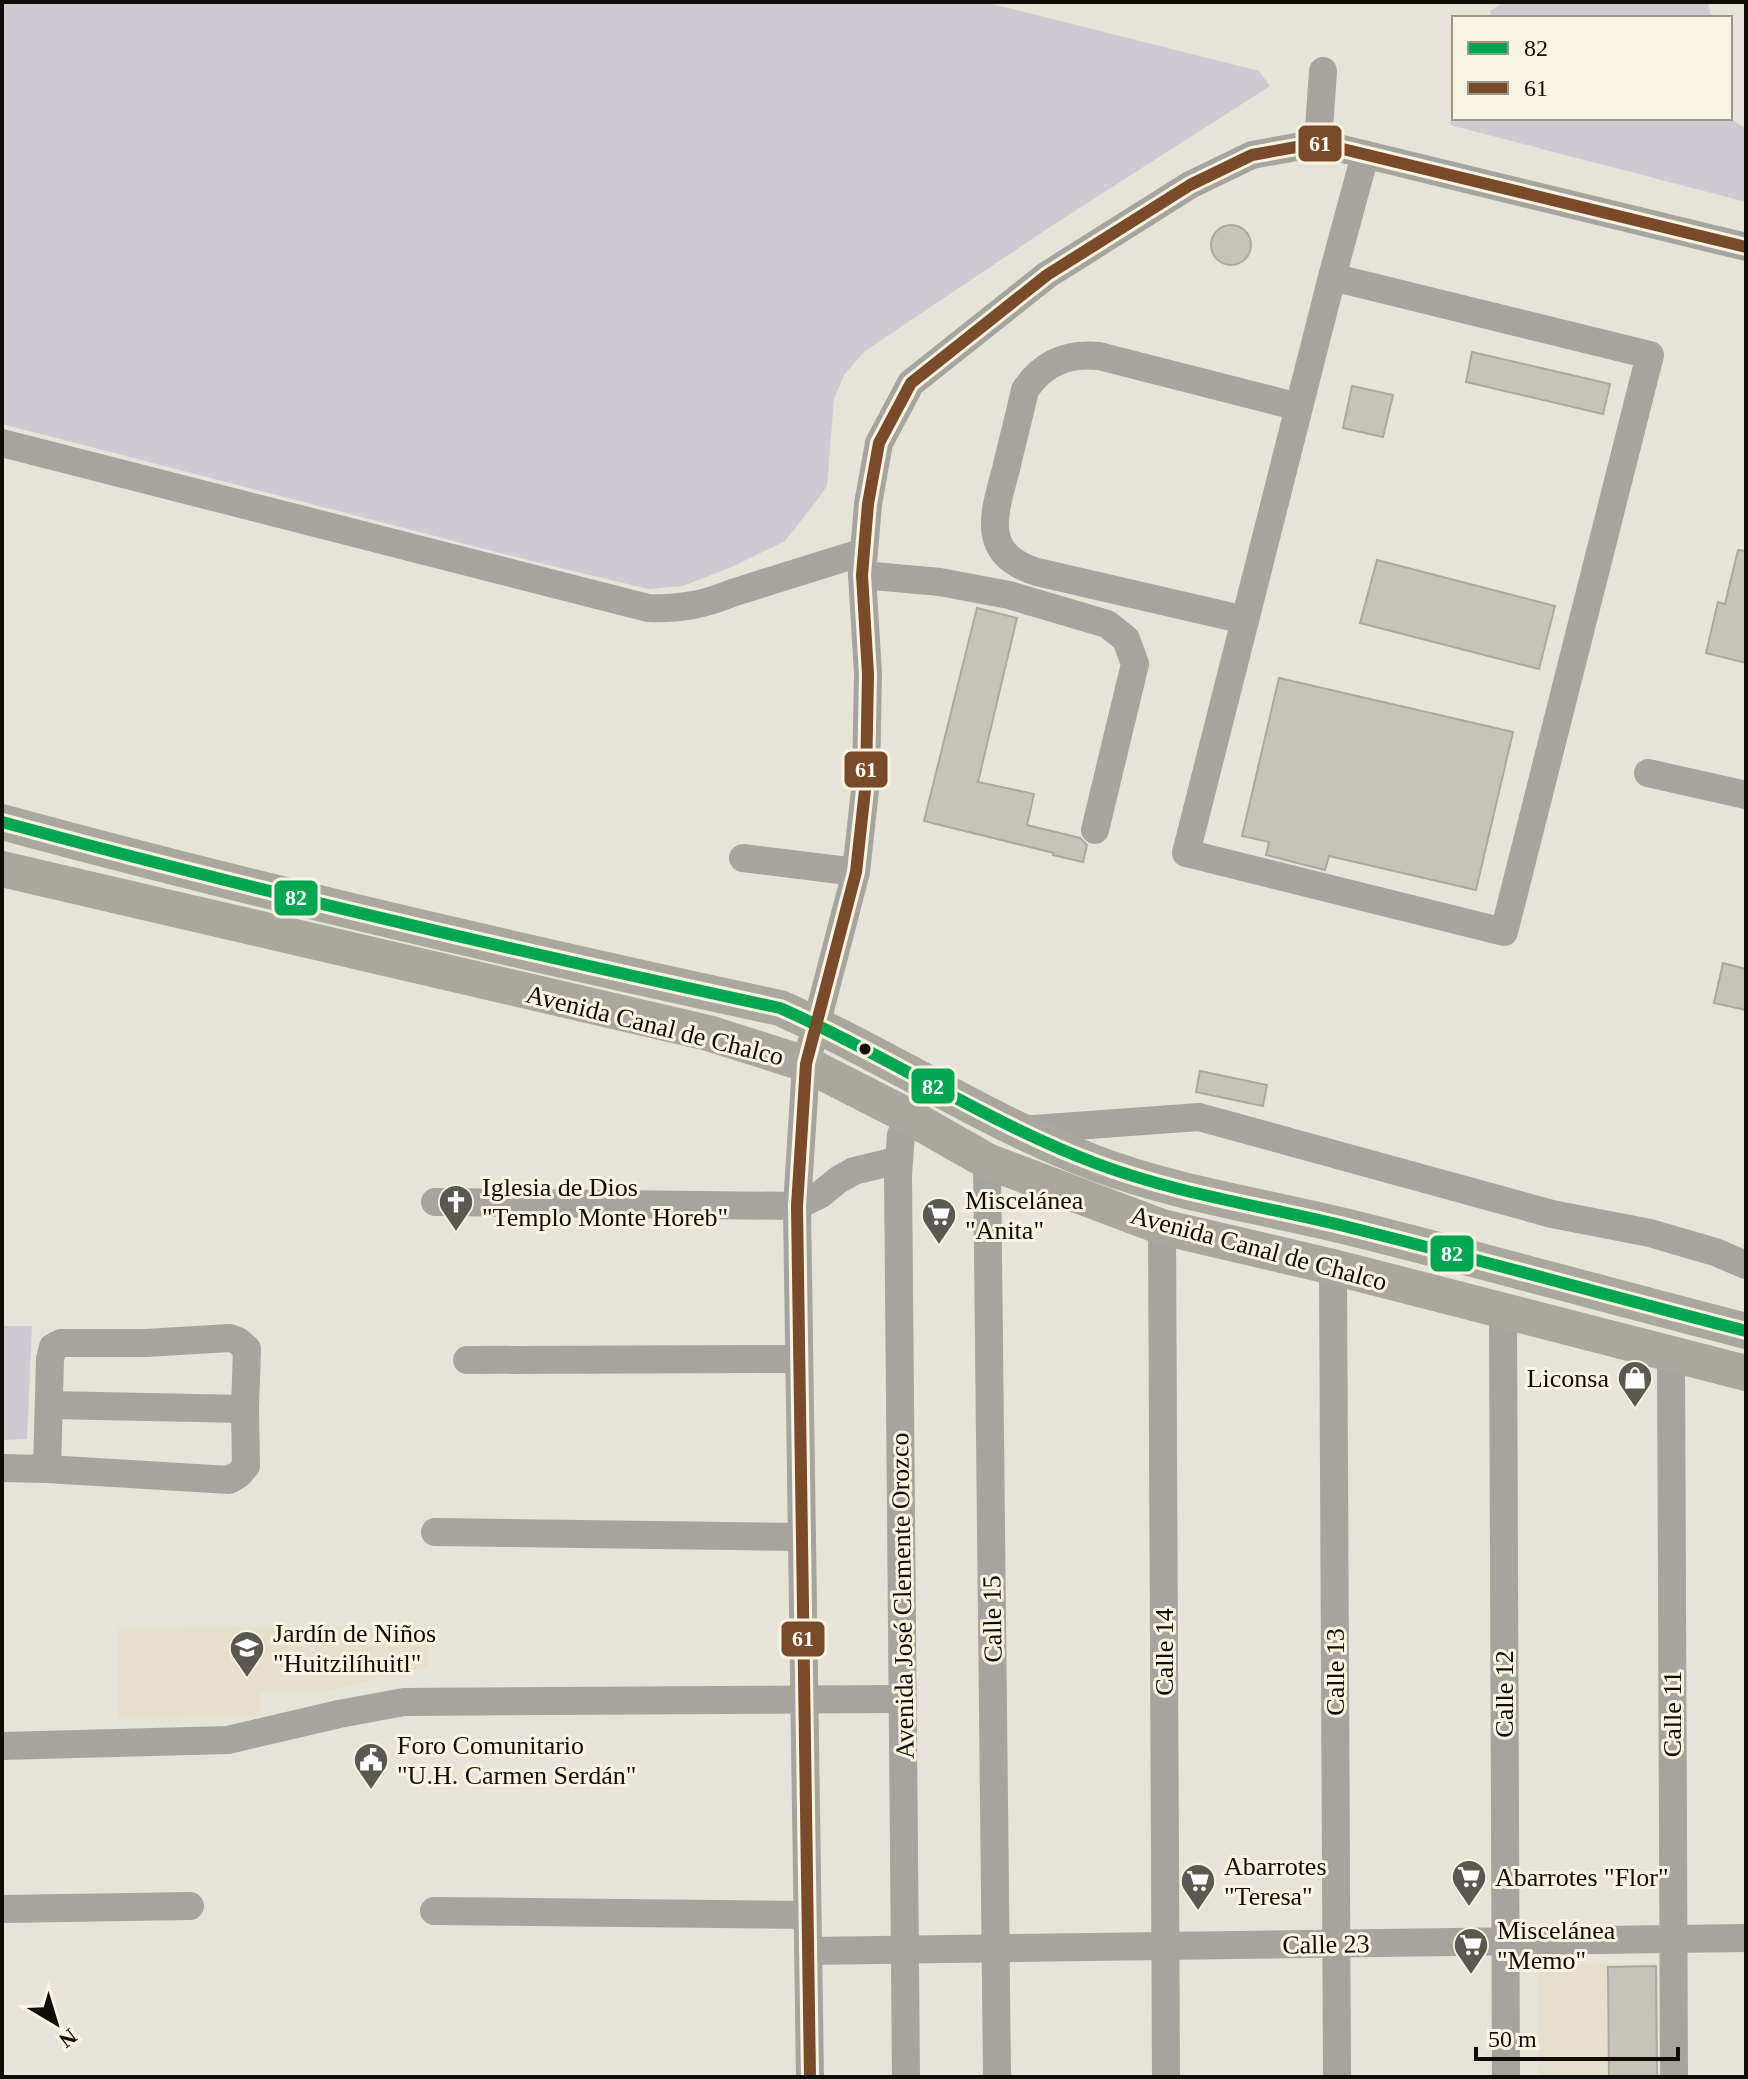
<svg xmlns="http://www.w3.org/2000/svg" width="1748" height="2079" viewBox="0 0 1748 2079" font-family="Georgia,serif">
  <rect width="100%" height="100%" fill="#e6e3d9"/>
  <!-- built -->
  <g fill="#e5dfcc">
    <path d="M 428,1626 L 428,1666 L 326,1691 L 260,1691 L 260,1716 L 118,1717 L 118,1628 Z"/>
    <path d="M 1657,1963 L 1658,2077 L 1539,2077 L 1538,1964 Z"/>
  </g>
  <!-- green -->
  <g fill="#cfcad2">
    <path d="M 2,2 L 985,2 L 1259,71 L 1270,86 L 1053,225 L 865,351 L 844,375 L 834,399 L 827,486 L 815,503 L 785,541 L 732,567 L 683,586 L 648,589 L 524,559 L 2,424 Z"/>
    <path d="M 1504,2 L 1708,2 L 1711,18 L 1491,18 L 1490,11 Z"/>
    <path d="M 1454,106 L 1454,118 L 1730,118 L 1730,106 L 1733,121 L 1746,128 L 1746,202 L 1450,125 Z"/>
    <path d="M 2,1326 L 32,1326 L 27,1439 L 2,1440 Z"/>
  </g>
  <!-- building -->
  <g fill="#c6c3b9" stroke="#aaa8a0" stroke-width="2">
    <circle cx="1231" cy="245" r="20"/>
    <path d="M 1472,352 L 1610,384 L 1603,414 L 1466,382 Z"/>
    <path d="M 1352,386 L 1393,395 L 1383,437 L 1343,428 Z"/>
    <path d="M 1738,550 L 1746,551 L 1746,663 L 1706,653 L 1718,602 L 1725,604 Z"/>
    <path d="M 1377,560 L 1555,606 L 1539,669 L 1360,623 Z"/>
    <path d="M 977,608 L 1017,618 L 978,782 L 1034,794 L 1027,825 L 1080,838 L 1087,845 L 1083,862 L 1053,855 L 1054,853 L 924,821 Z"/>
    <path d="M 1279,678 L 1513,732 L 1476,890 L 1329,856 L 1325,870 L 1266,855 L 1269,842 L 1242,836 Z"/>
    <path d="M 1723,963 L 1746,969 L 1746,1010 L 1714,1003 Z"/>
    <path d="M 1200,1071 L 1267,1085 L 1263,1106 L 1196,1092 Z"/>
    <path d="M 1656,1966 L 1657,2077 L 1609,2077 L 1608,1967 Z"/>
  </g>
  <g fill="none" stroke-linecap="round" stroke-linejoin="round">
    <!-- minor -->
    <g stroke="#a6a49e" stroke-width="28">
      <path d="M 1318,143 L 1323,71"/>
      <path d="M 1332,277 L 1650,355 L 1504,932 L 1186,853 L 1332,277 L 1365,155"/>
      <path d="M 2,443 L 648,608 C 679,609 704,605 732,593 L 863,552"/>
      <path d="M 862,575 L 940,582 L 1009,595 L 1107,624 L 1126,639 L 1135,664 L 1095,830"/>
      <path d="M 1245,620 L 1037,572 C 979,554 994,514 1006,469 C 1012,443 1019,417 1025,390 C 1043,363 1067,353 1099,356 L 1299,407"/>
      <path d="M 1648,773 L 1746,795"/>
      <path d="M 743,858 L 856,872"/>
      <path d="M 1020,1130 L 1199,1117 L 1552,1214 L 1650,1233 L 1715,1252 L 1746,1265"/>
      <path d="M 987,1161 L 997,2077"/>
      <path d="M 435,1202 L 797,1206 L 821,1194 L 838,1180 L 854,1171 L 899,1160"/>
      <path d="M 1162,1227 L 1166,2077"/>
      <path d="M 1333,1267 L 1337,2077"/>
      <path d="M 1503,1311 L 1506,2077"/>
      <path d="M 1671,1352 L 1674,2077"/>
      <path d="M 467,1360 L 799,1359"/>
      <path d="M 50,1405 L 245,1409"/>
      <path d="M 2,1468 L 47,1469 L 229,1480 L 238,1475 L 246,1466 L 245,1409 L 247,1349 L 238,1341 L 230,1338 L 145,1343 L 61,1343 L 53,1347 L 50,1359 L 47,1469"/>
      <path d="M 435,1532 L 802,1537"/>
      <path d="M 2,1746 L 228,1740 L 339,1714 L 404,1702 L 902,1699"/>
      <path d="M 2,1909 L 190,1906"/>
      <path d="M 434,1911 L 807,1915"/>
      <path d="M 808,1951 L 1746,1938"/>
      <path d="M 810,2077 L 797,1206 L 806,1064 L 856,872 L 866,781 L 868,674 L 862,575 L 868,504 L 879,443 L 911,383 L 1047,275 L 1190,185 L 1252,155 L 1318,143 L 1746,247"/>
      <path d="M 906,2077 L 898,1175 L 901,1135 L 908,1116"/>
    </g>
    <!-- major -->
    <g stroke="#aaa79e" stroke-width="36">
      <path d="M 2,822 C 259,892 520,952 780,1008 C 887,1055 986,1122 1095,1163 C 1177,1194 1263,1206 1348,1227 C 1481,1260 1613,1297 1746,1331"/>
      <path d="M 2,869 L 708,1033 L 806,1064 L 908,1116 L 987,1161 L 1162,1227 L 1333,1267 L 1746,1373"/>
    </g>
    <defs>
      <path id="bus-1" d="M 2,822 C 259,892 520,952 780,1008 C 887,1055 986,1122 1095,1163 C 1177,1194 1263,1206 1348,1227 C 1481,1260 1613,1297 1746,1331"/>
      <path id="bus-2" d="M 810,2077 L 797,1206 L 806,1064 L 856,872 L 866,781 L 868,674 L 862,575 L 868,504 L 879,443 L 911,383 L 1047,275 L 1190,185 L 1252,155 L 1318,143 L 1746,247"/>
    </defs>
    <!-- bus-1 casing -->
    <use href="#bus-1" stroke="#f9f3e1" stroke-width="18"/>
    <!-- bus-2 casing -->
    <use href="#bus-2" stroke="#f9f3e1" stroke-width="18"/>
    <!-- bus-1 -->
    <use href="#bus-1" stroke="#00a651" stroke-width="12"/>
    <!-- bus-2 -->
    <use href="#bus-2" stroke="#7a4b2a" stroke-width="12"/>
  </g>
  <!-- icons -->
  <defs>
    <symbol id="church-pin" viewBox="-11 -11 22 30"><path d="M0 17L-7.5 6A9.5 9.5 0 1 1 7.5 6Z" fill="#5a5850" stroke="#f9f3e1"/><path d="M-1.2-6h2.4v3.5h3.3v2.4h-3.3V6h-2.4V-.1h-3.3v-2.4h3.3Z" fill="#fff"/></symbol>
    <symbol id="supermarket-pin" viewBox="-11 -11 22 30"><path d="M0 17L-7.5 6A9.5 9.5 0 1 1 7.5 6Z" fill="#5a5850" stroke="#f9f3e1"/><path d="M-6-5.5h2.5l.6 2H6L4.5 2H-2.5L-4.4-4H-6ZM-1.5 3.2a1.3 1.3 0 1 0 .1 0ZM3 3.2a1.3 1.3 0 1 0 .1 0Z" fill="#fff"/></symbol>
    <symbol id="shop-pin" viewBox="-11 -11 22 30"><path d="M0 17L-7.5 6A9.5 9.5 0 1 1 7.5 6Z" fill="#5a5850" stroke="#f9f3e1"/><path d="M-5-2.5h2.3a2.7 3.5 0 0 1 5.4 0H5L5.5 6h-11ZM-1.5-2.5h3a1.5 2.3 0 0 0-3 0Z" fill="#fff"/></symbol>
    <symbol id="school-pin" viewBox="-11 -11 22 30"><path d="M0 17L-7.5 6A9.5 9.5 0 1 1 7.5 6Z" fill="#5a5850" stroke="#f9f3e1"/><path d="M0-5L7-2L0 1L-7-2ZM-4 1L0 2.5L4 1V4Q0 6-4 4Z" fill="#fff"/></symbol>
    <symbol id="civic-pin" viewBox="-11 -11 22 30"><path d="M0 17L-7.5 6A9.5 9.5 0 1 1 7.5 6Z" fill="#5a5850" stroke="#f9f3e1"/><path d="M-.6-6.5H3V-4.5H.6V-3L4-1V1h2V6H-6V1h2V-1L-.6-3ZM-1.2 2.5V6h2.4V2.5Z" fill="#fff"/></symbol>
  </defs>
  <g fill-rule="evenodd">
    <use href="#church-pin" x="436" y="1182" width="40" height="54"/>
    <use href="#supermarket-pin" x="919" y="1195" width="40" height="54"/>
    <use href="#shop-pin" x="1615" y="1358" width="40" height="54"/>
    <use href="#school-pin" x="227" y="1628" width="40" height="54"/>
    <use href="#civic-pin" x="351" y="1740" width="40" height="54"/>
    <use href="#supermarket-pin" x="1449" y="1857" width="40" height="54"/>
    <use href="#supermarket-pin" x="1178" y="1861" width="40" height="54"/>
    <use href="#supermarket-pin" x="1451" y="1925" width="40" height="54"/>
  </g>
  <!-- markers -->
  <circle fill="#0f0d07" stroke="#f9f3e1" stroke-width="3" cx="865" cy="1049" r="7"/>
  <g text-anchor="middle" stroke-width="6" stroke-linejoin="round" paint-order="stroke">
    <!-- street labels -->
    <g font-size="26" fill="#0f0d07" stroke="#f9f3e1">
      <text transform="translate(655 1025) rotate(14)" y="9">Avenida Canal de Chalco</text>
      <text transform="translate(1259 1248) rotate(15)" y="9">Avenida Canal de Chalco</text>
      <text transform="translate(902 1596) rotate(-91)" y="9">Avenida José Clemente Orozco</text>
      <text transform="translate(992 1619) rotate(-91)" y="9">Calle 15</text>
      <text transform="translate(1164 1652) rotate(-90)" y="9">Calle 14</text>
      <text transform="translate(1335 1672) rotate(-90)" y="9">Calle 13</text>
      <text transform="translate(1504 1694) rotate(-90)" y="9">Calle 12</text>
      <text transform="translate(1672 1714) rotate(-90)" y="9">Calle 11</text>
      <text transform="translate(1326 1944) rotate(-1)" y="9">Calle 23</text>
    </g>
    <!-- poi labels -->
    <g font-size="26" fill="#0f0d07" stroke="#f9f3e1" text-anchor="start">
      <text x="482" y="1196">Iglesia de Dios<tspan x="482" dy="30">"Templo Monte Horeb"</tspan></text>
      <text x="965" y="1209">Miscelánea<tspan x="965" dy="30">"Anita"</tspan></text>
      <text x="1609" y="1387" text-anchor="end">Liconsa</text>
      <text x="273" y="1642">Jardín de Niños<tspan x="273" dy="30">"Huitzilíhuitl"</tspan></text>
      <text x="397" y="1754">Foro Comunitario<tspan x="397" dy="30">"U.H. Carmen Serdán"</tspan></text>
      <text x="1224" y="1875">Abarrotes<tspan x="1224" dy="30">"Teresa"</tspan></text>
      <text x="1495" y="1886">Abarrotes "Flor"</text>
      <text x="1497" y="1939">Miscelánea<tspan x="1497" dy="30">"Memo"</tspan></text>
    </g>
  </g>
  <g stroke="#f9f3e1" stroke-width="3">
    <rect x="1297" y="124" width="46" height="39" rx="8" fill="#7a4b2a"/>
    <rect x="843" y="750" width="46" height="39" rx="8" fill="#7a4b2a"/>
    <rect x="273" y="879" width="46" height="38" rx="8" fill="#00a651"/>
    <rect x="910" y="1067" width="46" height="38" rx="8" fill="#00a651"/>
    <rect x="1429" y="1234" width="46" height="39" rx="8" fill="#00a651"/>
    <rect x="780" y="1620" width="46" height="38" rx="8" fill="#7a4b2a"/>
  </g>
  <g font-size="22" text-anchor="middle" font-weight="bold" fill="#fff">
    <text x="1320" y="151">61</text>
    <text x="866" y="777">61</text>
    <text x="296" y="905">82</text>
    <text x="933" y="1094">82</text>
    <text x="1452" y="1261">82</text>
    <text x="803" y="1646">61</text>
  </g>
  <!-- border -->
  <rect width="1748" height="2079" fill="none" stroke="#0f0d07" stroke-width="8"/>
  <!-- legend -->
  <rect x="1452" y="16" width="280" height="104" fill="#f9f3e1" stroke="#9b978a" stroke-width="2"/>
  <rect x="1468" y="42" width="40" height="12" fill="#00a651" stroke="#9b978a" stroke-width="2"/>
  <text x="1524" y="56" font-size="24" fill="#0f0d07">82</text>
  <rect x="1468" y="82" width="40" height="12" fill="#7a4b2a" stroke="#9b978a" stroke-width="2"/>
  <text x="1524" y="96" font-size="24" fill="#0f0d07">61</text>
  <!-- north arrow -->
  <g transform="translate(56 2023) rotate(142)" stroke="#f9f3e1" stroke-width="6" paint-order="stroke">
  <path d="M0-6L14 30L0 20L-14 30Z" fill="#0f0d07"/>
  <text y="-12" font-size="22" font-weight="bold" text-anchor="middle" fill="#0f0d07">N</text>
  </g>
  <!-- scale -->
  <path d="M1476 2047v12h202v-12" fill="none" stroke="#0f0d07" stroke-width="4"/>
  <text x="1488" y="2047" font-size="24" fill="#0f0d07" stroke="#f9f3e1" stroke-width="6" paint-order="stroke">50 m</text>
</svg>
